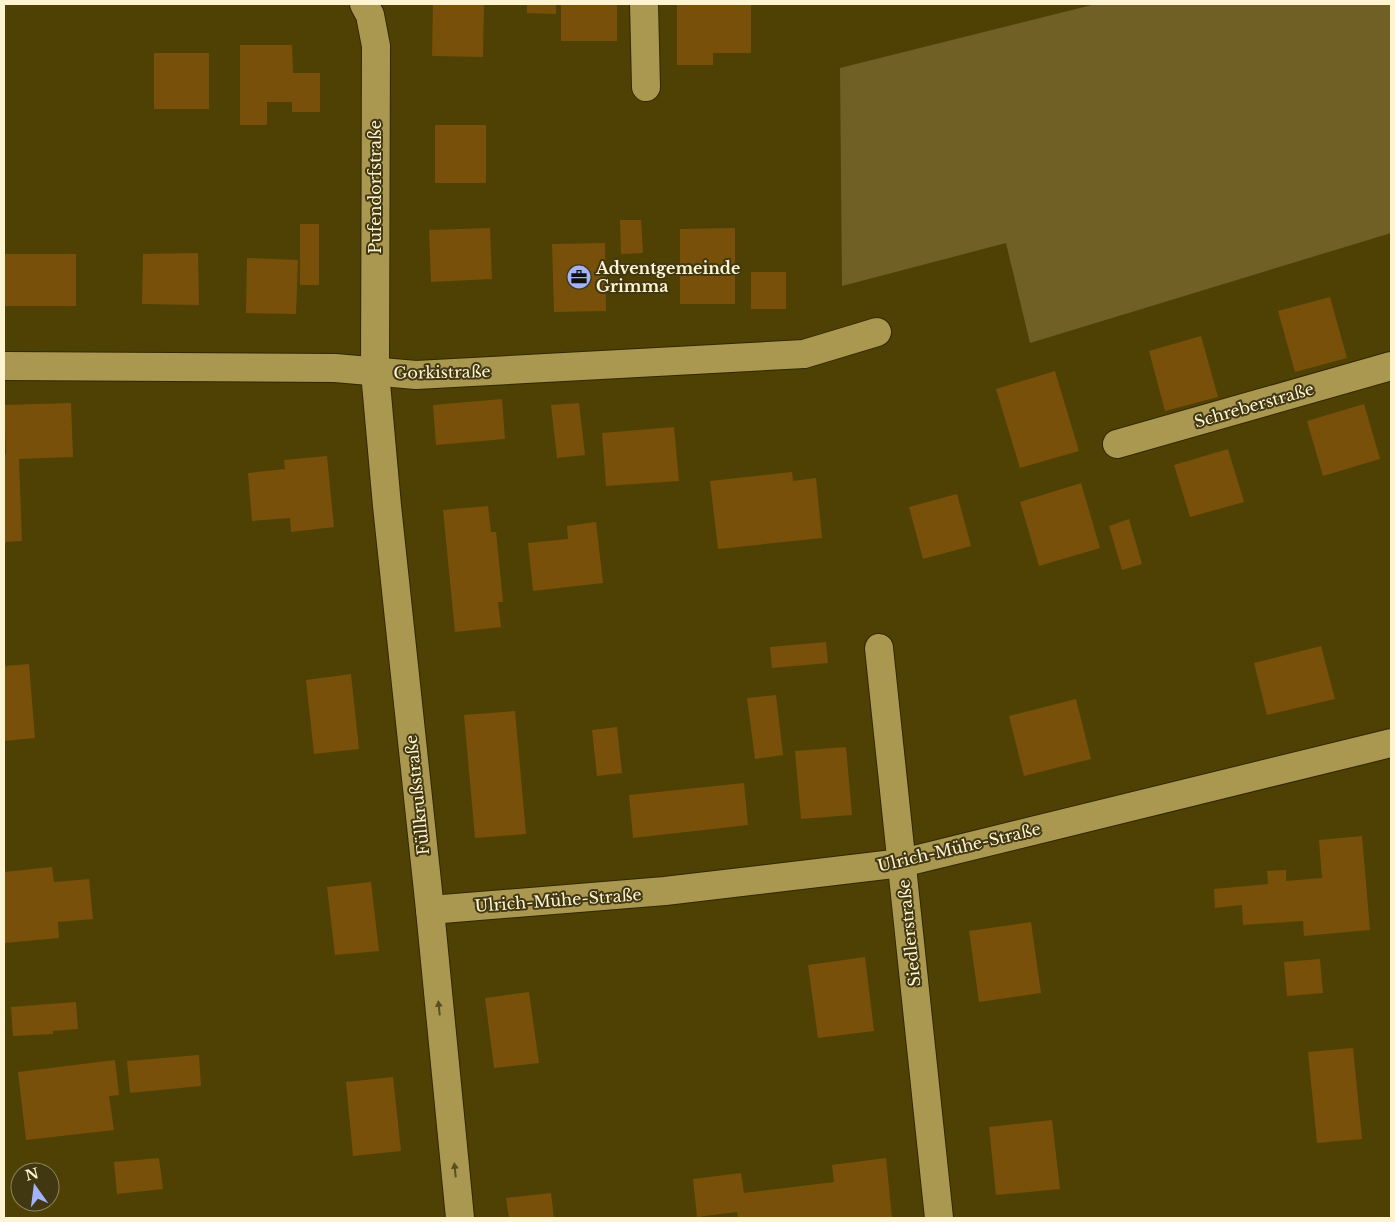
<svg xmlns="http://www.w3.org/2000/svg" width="1395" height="1222" viewBox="0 0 1395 1222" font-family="'Libre Baskerville',serif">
  <rect width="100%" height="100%" fill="#4f4104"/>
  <!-- green -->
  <path fill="#706025" d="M 1096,4 L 1391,4 L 1391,233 L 1030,343 L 1006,243 L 842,286 L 840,68 Z"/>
  <!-- building -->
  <g fill="#78500a">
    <path d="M 433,4 L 484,4 L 483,57 L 432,56 Z"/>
    <path d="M 527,4 L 556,4 L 556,14 L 527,13 Z"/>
    <rect x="561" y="4" width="56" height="37"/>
    <path d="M 677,4 L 751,4 L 751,53 L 713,53 L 713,65 L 677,65 Z"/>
    <path d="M 240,45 L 292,45 L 293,73 L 320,73 L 320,112 L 292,112 L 292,102 L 267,102 L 267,125 L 240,125 Z"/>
    <rect x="154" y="53" width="55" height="56"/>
    <rect x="435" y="125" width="51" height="58"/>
    <path d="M 620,220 L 641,220 L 643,253 L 621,254 Z"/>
    <rect x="300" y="224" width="19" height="61"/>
    <path d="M 490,228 L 492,279 L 431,282 L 429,230 Z"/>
    <path d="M 735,228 L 735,304 L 680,304 L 680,229 Z"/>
    <path d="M 605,243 L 606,311 L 554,312 L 552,244 Z"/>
    <path d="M 198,253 L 199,305 L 142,304 L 143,254 Z"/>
    <rect x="4" y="254" width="72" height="52"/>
    <path d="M 247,258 L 298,260 L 296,314 L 246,313 Z"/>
    <rect x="751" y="272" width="35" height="37"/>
    <path d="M 1330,297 L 1347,358 L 1295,372 L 1278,311 Z"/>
    <path d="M 1201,336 L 1218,397 L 1165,411 L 1149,351 Z"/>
    <path d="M 1055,371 L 1079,451 L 1020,468 L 996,389 Z"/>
    <path d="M 502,399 L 505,439 L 436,445 L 433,405 Z"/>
    <path d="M 71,403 L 73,457 L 19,459 L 22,541 L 4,542 L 4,454 L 6,454 L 4,405 Z"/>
    <path d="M 579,403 L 585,455 L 557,458 L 551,405 Z"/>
    <path d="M 1364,404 L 1380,459 L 1323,476 L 1307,421 Z"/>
    <path d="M 674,427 L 679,481 L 606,486 L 602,433 Z"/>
    <path d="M 1228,449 L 1244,502 L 1190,517 L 1174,465 Z"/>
    <path d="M 327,456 L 334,527 L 291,532 L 290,518 L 252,521 L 248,473 L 285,469 L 284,460 Z"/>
    <path d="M 792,472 L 793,481 L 816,478 L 822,538 L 718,549 L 710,481 Z"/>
    <path d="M 1081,483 L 1100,548 L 1039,566 L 1020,502 Z"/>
    <path d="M 957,494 L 971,546 L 923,559 L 909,507 Z"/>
    <path d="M 488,506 L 491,532 L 496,532 L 503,602 L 498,602 L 501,627 L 455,632 L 443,510 Z"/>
    <path d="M 1129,519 L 1142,564 L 1122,570 L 1109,526 Z"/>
    <path d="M 596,522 L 603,583 L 533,591 L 528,543 L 568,539 L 567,526 Z"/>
    <path d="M 826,642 L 828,663 L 772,668 L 770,647 Z"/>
    <path d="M 1321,646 L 1335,699 L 1267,715 L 1254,663 Z"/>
    <path d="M 29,664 L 35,738 L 4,741 L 4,666 Z"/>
    <path d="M 351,674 L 359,749 L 314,754 L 306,680 Z"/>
    <path d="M 776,695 L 783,755 L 755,759 L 747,698 Z"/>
    <path d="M 1076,699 L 1091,759 L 1024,776 L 1009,716 Z"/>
    <path d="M 515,711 L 526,834 L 475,838 L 464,715 Z"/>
    <path d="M 617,727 L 622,773 L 597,776 L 592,730 Z"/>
    <path d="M 846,747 L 852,815 L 801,819 L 795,751 Z"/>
    <path d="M 744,783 L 748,825 L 633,838 L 629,795 Z"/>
    <path d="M 1362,836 L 1370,930 L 1304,936 L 1303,921 L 1243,925 L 1242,905 L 1215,908 L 1214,889 L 1268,884 L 1267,871 L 1286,870 L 1286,881 L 1322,878 L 1319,840 Z"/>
    <path d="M 52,867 L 54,882 L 89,879 L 93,919 L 58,922 L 59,938 L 5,943 L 4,929 L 4,872 Z"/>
    <path d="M 371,882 L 379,951 L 335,955 L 327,887 Z"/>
    <path d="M 1031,922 L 1041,993 L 979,1002 L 969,931 Z"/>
    <path d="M 865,957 L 874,1031 L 818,1038 L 808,965 Z"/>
    <path d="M 1320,959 L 1323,993 L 1287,996 L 1284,962 Z"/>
    <path d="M 529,992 L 539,1063 L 494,1068 L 485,998 Z"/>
    <path d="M 76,1002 L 78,1029 L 53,1031 L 53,1034 L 13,1036 L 11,1007 Z"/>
    <path d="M 1353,1048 L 1362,1139 L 1317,1143 L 1308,1052 Z"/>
    <path d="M 199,1055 L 201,1086 L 130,1093 L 127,1061 Z"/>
    <path d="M 115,1060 L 119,1095 L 109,1096 L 114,1130 L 26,1140 L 18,1072 Z"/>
    <path d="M 393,1077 L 401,1151 L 353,1156 L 346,1082 Z"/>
    <path d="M 1052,1120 L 1060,1189 L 996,1195 L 989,1127 Z"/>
    <path d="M 159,1158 L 163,1189 L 117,1194 L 114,1162 Z"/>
    <path d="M 886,1158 L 892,1218 L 738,1218 L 737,1212 L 697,1217 L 693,1179 L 741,1173 L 744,1193 L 834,1182 L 832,1165 Z"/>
    <path d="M 551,1193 L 554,1218 L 509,1218 L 506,1198 Z"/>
  </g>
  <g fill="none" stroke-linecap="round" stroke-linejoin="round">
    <defs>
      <g id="minor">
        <path d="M 364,4 L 370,15 L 376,46 L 375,372 L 387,506 L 430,910 L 460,1218"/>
        <path d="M 644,4 L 646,87"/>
        <path d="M 4,366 L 335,368 L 416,375 L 804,354 L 877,332"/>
        <path d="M 1117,444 L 1391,366"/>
        <path d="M 879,648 L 939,1218"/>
        <path d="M 430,910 L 665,891 L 902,863 L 1391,743"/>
      </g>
    </defs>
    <!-- minor casing -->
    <use href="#minor" stroke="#322801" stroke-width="30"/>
    <!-- minor -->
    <use href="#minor" stroke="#aa9750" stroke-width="28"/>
  </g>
  <!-- one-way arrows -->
  <defs><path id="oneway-solid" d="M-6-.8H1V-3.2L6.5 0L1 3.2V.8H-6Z" transform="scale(1.25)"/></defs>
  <g fill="#5b4f21">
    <use href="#oneway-solid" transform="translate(439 1008) rotate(-96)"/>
    <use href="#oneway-solid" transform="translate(455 1170) rotate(-96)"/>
  </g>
  <!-- icons -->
  <defs>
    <symbol id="office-disc" viewBox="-11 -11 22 22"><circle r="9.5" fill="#a2b2fd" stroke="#413711"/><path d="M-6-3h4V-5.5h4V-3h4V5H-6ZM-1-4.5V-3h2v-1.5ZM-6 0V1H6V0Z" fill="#111"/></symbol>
  </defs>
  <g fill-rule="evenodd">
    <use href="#office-disc" x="565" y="263" width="28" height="28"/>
  </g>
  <g text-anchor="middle" stroke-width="4" stroke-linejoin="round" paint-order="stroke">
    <!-- street labels -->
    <g font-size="16" fill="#fef4d1" stroke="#413711">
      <text transform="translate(375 187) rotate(-90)" y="6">Pufendorfstraße</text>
      <text transform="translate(442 372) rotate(-1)" y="6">Gorkistraße</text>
      <text transform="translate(1254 405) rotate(-16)" y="6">Schreberstraße</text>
      <text transform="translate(417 795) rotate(-96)" y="6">Füllkrußstraße</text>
      <text transform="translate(959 847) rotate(-13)" y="6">Ulrich-Mühe-Straße</text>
      <text transform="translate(558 900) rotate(-4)" y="6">Ulrich-Mühe-Straße</text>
      <text transform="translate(909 933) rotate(-96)" y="6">Siedlerstraße</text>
    </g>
    <!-- poi labels -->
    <g font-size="16" font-weight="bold" fill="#fef4d1" stroke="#413711" text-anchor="start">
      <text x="596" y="274">Adventgemeinde<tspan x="596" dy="18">Grimma</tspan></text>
    </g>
  </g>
  <!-- border -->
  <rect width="1395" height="1222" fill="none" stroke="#fef4d1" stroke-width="10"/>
  <!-- north arrow -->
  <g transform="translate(35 1187) rotate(346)"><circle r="24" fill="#413711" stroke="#8d835e"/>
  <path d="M0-4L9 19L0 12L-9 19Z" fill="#a2b2fd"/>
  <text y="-8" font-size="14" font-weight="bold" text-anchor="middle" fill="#fef4d1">N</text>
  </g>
</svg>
